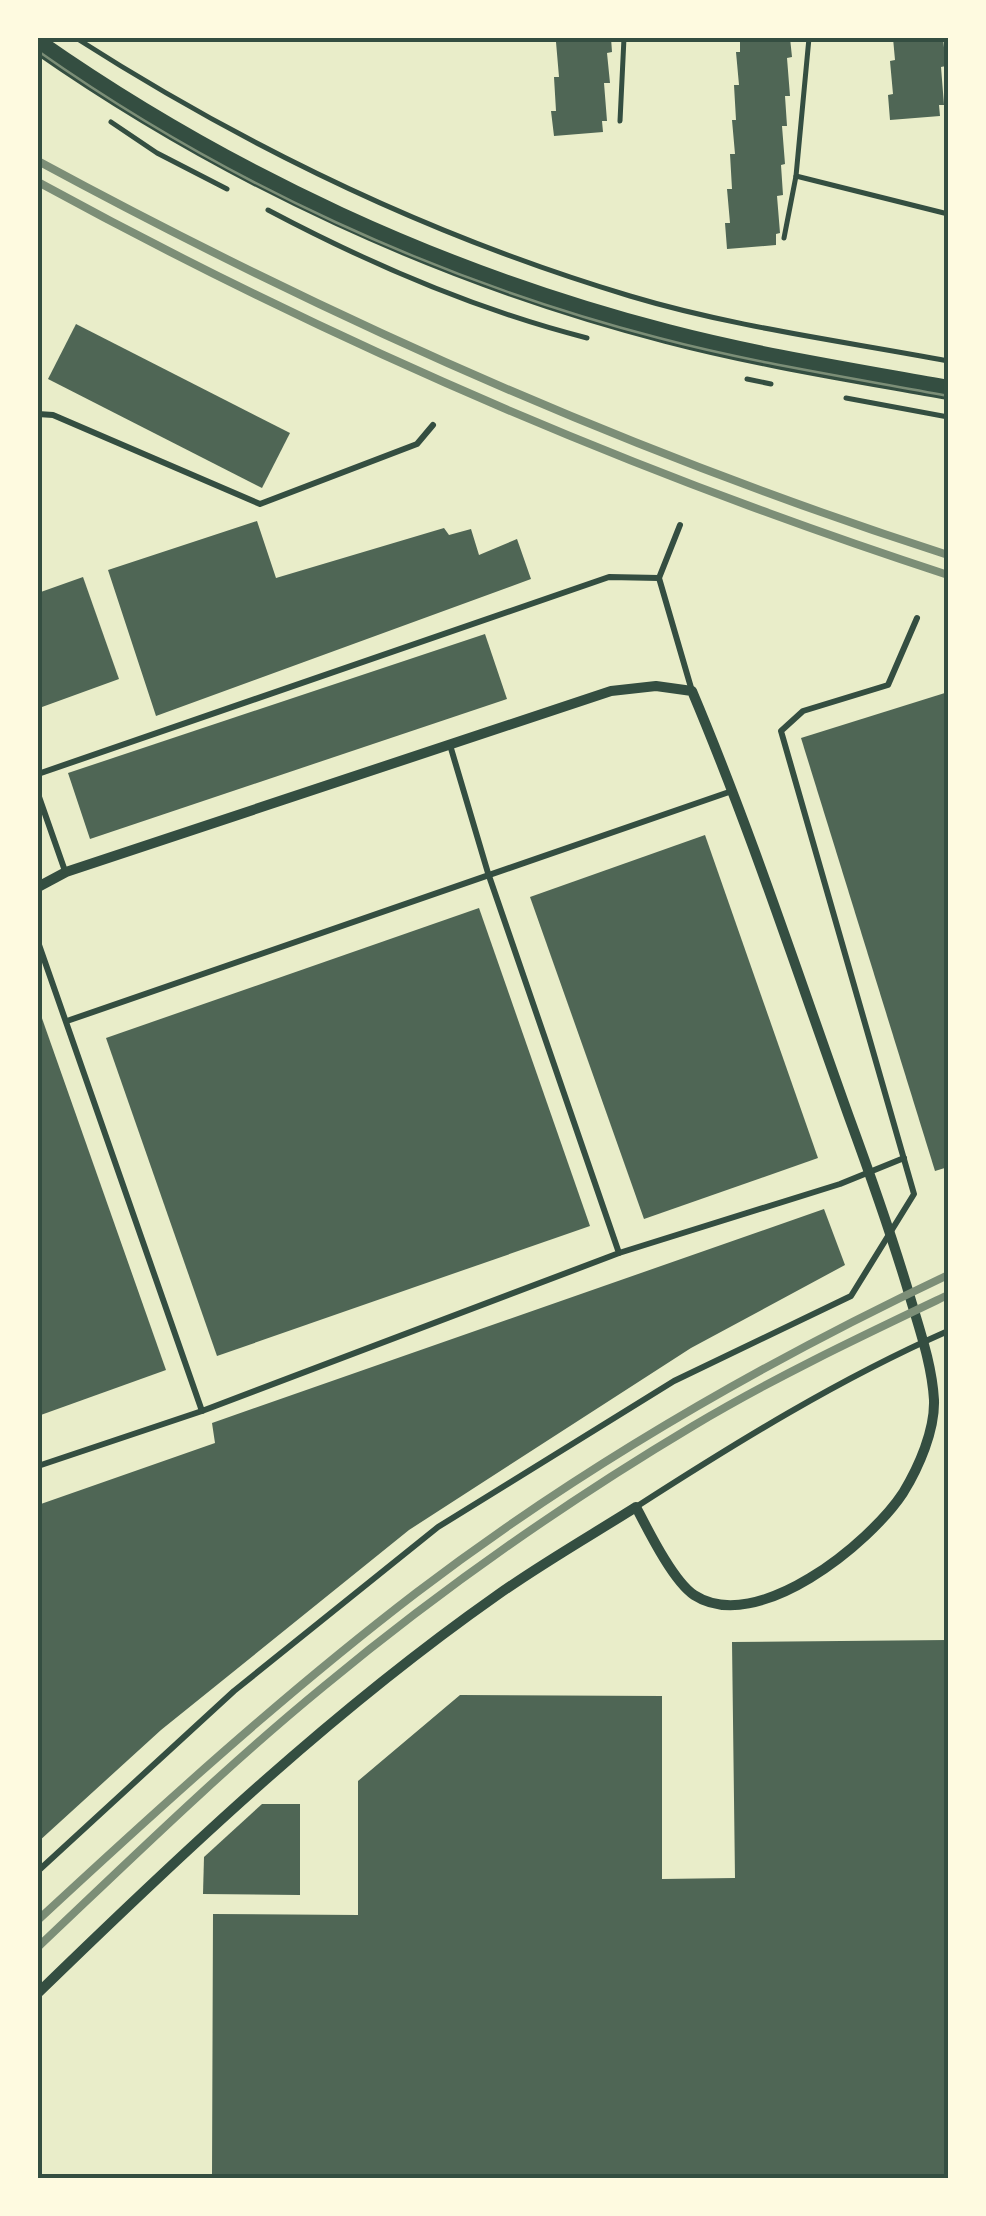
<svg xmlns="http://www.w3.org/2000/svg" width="986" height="2216" viewBox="0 0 986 2216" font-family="Barlow,sans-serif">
  <rect width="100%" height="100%" fill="#e9edc9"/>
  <!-- building -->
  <g fill="#4f6655">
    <path d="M 561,38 L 611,38 L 612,52 L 607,53 L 610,83 L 604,83 L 607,121 L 602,121 L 603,132 L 554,136 L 551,111 L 556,111 L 554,77 L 559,77 L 556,42 L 561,42 Z"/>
    <path d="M 790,38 L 792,57 L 787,58 L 790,96 L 785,96 L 787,126 L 782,126 L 785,164 L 781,165 L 783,195 L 777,196 L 780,233 L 776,234 L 776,245 L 727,249 L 725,223 L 730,223 L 727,189 L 732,189 L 730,154 L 735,154 L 732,120 L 736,120 L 734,85 L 739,85 L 736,52 L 740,52 L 740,42 Z"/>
    <path d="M 893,38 L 943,38 L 946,66 L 941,67 L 944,105 L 939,105 L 940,116 L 890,120 L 888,95 L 893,94 L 890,61 L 895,60 Z"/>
    <path d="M 76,324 L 290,433 L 262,488 L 48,379 Z"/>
    <path d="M 257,521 L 276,578 L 444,528 L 449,535 L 471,529 L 479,555 L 517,539 L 531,579 L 156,716 L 108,570 Z"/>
    <path d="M 83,577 L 119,679 L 42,707 L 38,694 L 38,593 Z"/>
    <path d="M 485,634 L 507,699 L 90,839 L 68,773 Z"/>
    <path d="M 948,692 L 948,1167 L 935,1171 L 801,738 Z"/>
    <path d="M 705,835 L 818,1158 L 644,1219 L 530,897 Z"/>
    <path d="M 479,908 L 590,1226 L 217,1356 L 106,1038 Z"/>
    <path d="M 38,1007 L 166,1370 L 38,1416 Z"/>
    <path d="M 824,1209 L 845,1265 L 691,1348 L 409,1530 L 161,1730 L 38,1842 L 38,1505 L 215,1443 L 212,1423 Z"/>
    <path d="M 948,1640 L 948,2178 L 212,2178 L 213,1914 L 358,1915 L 358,1781 L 460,1695 L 662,1696 L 662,1879 L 735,1878 L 732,1642 Z"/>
    <path d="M 262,1804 L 300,1804 L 300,1895 L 203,1894 L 204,1857 Z"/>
  </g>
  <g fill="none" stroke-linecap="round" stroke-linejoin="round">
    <!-- path -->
    <g stroke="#344e41" stroke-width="5">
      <path d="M 76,38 C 248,148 433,237 630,296 C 733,327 843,341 948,361"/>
      <path d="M 620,121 L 624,38"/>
      <path d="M 111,122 L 157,153 L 227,189"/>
      <path d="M 796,176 L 948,214"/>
      <path d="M 268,210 C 368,263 477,310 587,338"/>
      <path d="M 784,238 L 796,176 L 809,38"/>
      <path d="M 747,379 L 771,384"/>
      <path d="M 846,398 L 948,417"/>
    </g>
    <!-- service -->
    <g stroke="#344e41" stroke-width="6">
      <path d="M 38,414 L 53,415 L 260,504 L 417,444 L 433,425"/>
      <path d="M 680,525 L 659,578 L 692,691"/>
      <path d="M 38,774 L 609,577 L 659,578"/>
      <path d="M 38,794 L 65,871"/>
      <path d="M 38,942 L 202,1411 L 619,1253 L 488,873 L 450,745"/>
      <path d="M 67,1021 L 732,791"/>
      <path d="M 619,1253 L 840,1184 L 904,1158"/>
      <path d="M 38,1466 L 202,1411"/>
      <path d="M 636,1507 C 737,1442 839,1379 948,1331"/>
      <path d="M 38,1871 L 234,1691 L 438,1527 L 674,1381 L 851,1296 L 914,1194 L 781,731 L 803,711 L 888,685 L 917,618"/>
    </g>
    <!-- minor -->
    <path stroke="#344e41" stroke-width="10" d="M 38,887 L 66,872 L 611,691 L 656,686 L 692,691 C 751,831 798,975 849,1117 C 871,1177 892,1236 910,1297 C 920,1331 932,1365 934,1400 C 935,1430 919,1467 903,1493 C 870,1543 757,1636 694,1595 C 673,1581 648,1530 636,1507 C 590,1536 541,1564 496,1596 C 331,1712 182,1853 38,1993"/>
    <!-- primary -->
    <path stroke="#344e41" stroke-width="20" d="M 38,44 C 227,176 443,276 667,334 C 759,358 854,373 948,390"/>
    <!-- tram -->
    <path stroke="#7c8e77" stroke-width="2.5" d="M 38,51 C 224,182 439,281 659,338 C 754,363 852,378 948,396"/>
    <!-- rail -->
    <g stroke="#7c8e77" stroke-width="8">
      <path d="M 38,161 C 328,318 634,454 948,555"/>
      <path d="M 38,182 C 327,340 635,473 948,575"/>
      <path d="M 38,1920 C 160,1807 283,1695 416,1593 C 580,1468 762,1363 948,1275"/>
      <path d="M 38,1947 C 131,1859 223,1769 323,1687 C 439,1591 564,1503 693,1426 C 775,1377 862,1336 948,1295"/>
    </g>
  </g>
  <!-- border -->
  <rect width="986" height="2216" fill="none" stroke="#fefae0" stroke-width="80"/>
  <rect x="40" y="40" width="906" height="2136" fill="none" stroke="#344e41" stroke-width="4"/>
</svg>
